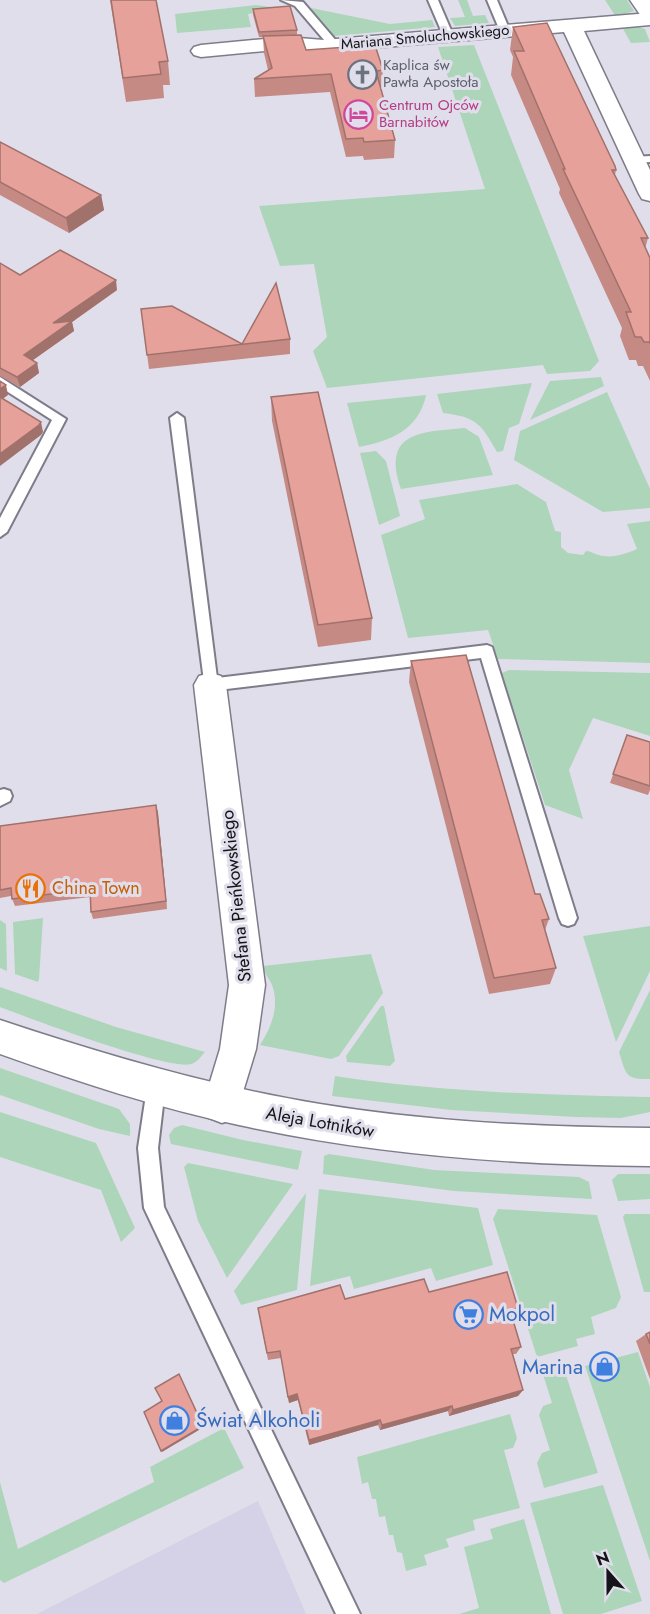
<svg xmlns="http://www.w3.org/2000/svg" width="650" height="1614" viewBox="0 0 650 1614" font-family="Jost,sans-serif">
  <rect width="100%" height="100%" fill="#e1deec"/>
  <!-- built -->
  <path fill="#d5d1e6" d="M 258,1501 L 306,1614 L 37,1614 Z"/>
  <!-- green -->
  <g fill="#add5ba">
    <path d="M 458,0 L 467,0 L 473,16 L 485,15 L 489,23 L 455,26 L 450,18 L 465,17 Z"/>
    <path d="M 605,0 L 627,0 L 634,11 L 616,17 Z"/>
    <path d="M 256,5 L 285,9 L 248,14 L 251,27 L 177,33 L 175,14 Z"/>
    <path d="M 306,7 L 390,24 L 432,20 L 435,27 L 334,36 Z"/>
    <path d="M 635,26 L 645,29 L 650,42 L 631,43 L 622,27 Z"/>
    <path d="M 474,45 L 599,361 L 590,371 L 547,374 L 543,365 L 327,388 L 313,351 L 327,337 L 314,264 L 280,266 L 259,206 L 485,189 L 438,47 Z"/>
    <path d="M 601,377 L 604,386 L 530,420 L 550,381 Z"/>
    <path d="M 532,383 L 519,424 L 509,428 L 503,451 L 497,452 C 481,424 477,417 443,413 L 437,394 Z"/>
    <path d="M 607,392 L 650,489 L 650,508 L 603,512 L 514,460 L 520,431 Z"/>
    <path d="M 426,395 C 419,430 390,441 359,447 L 347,403 Z"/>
    <path d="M 465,428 L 479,437 L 493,475 L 401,489 C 381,431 422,432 465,428 Z"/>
    <path d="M 376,451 L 386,461 L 400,516 L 379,525 L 360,453 Z"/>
    <path d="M 517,484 L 546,502 L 555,531 L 561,532 L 561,547 L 568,553 L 583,555 L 586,551 C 592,551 593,554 599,555 C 612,559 625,554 637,549 L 627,524 L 650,521 L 650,663 L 498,659 L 488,630 L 408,638 L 381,535 L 425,519 L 419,500 Z"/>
    <path d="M 509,670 L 650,673 L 650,736 L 593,718 L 569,770 L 583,819 L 545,805 L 502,673 Z"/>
    <path d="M 43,918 L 39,979 L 38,982 L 15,974 L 13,922 Z"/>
    <path d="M 0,920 L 6,924 L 7,971 L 0,968 Z"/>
    <path d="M 650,926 L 650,971 L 616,1042 L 583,936 Z"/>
    <path d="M 371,954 L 383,993 L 339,1056 L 331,1059 L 260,1045 C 271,1028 279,1008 273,988 C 271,980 264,974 263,966 Z"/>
    <path d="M 0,987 L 116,1027 L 205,1052 C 201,1056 197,1063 191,1064 C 169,1071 29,1018 0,1007 Z"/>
    <path d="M 650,990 L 650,1079 C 625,1080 626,1074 619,1052 Z"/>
    <path d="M 381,1006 L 384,1006 L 395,1061 L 390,1066 L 347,1062 L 346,1056 Z"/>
    <path d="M 0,1068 L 119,1109 L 130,1124 L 130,1136 L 99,1129 L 0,1095 Z"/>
    <path d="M 335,1076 C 440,1092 544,1095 650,1097 L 650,1112 L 621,1118 L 576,1117 L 451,1110 L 332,1096 Z"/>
    <path d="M 0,1112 L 96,1143 L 135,1228 L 121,1242 L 101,1190 L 0,1157 Z"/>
    <path d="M 182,1125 L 243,1140 L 302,1151 L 298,1170 L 171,1144 L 169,1135 L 174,1128 Z"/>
    <path d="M 329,1154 L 434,1170 L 579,1177 L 589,1182 L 592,1199 L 454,1191 L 323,1174 L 324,1156 Z"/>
    <path d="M 188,1163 L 293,1184 L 227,1278 L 198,1221 L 184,1167 Z"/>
    <path d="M 618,1174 L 650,1174 L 650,1199 L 618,1201 L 612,1180 Z"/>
    <path d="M 319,1189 L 478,1208 L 493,1265 L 436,1281 L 431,1268 L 354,1289 L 350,1276 L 310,1286 Z"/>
    <path d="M 306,1193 L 297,1290 L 241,1305 L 234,1291 Z"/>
    <path d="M 498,1209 L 597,1215 L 621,1297 L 616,1308 L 591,1317 L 595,1334 L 576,1339 L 578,1346 L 537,1357 L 493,1219 Z"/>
    <path d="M 625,1214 L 650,1214 L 650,1292 L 644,1292 L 623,1217 Z"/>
    <path d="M 638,1352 L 650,1387 L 650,1561 L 585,1366 Z"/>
    <path d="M 562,1363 L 598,1473 L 544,1488 L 537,1463 L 542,1453 L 550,1450 L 539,1415 L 543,1406 L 552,1403 L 541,1368 Z"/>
    <path d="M 510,1414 L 517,1438 L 513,1448 L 504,1450 L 520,1508 L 473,1520 L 475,1530 L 446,1539 L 449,1547 L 424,1555 L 427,1565 L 406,1571 L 402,1553 L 397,1552 L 393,1535 L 389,1535 L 385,1516 L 379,1517 L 376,1499 L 372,1499 L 368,1482 L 362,1484 L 357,1457 Z"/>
    <path d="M 224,1428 L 244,1468 L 4,1583 L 0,1580 L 0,1482 L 18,1549 L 154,1482 L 150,1467 Z"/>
    <path d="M 603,1485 L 642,1601 L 601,1614 L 563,1614 L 530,1503 Z"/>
    <path d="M 524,1519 L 551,1614 L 459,1614 L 479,1608 L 464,1547 L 493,1539 L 490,1529 Z"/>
  </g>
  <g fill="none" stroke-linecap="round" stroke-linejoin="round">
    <defs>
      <g id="service">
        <path d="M 281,0 L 303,2 L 338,43 L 338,47 L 330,47 L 295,6 Z"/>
        <path d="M 428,0 L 438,0 L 453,35 L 452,37 L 443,35 Z"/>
        <path d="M 487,0 L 497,0 L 510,31 L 509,33 L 500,31 Z"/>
        <path d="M 650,156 L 650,162 L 634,163 L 628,160 L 634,157 Z"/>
        <path d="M 0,377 L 66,419 L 7,532 L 0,537 L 0,518 L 52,420 L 0,387 Z"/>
        <path d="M 177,413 L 184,418 L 217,678 L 487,645 L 492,647 L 577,918 L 574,924 L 568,926 L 562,924 L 559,918 L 481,658 L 210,691 L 205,689 L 170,418 Z"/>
        <path d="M 4,789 L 10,791 L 12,796 L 10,801 L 0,806 L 0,790 Z"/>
        <path d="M 156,1079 L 163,1082 L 165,1088 L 158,1148 L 164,1207 L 360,1614 L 336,1614 L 144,1208 L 138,1148 L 147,1088 L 149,1082 Z"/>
      </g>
      <g id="minor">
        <path d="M 650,13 L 650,25 L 584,31 L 650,170 L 650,201 L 642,199 L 639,194 L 564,32 L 324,52 L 286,49 L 201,57 L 194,55 L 191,51 L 194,47 L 201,45 L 286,37 L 324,40 Z"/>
        <path d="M 210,673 L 221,676 L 226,685 L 265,985 L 256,1049 L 235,1118 L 222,1123 L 209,1118 L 203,1105 L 220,1049 L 229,985 L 194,685 L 199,676 Z"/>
      </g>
      <g id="tertiary">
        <path d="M 630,0 L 650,0 L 650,21 L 643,19 Z"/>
        <path d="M 0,1020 C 105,1055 211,1086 320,1104 C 429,1122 539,1127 650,1128 L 650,1166 C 512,1165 375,1155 239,1125 C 158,1108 79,1082 0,1054 Z"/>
      </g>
    </defs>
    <!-- service casing -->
    <use href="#service" stroke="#7e7c89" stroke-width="4"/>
    <!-- minor casing -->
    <use href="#minor" stroke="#7e7c89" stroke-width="3"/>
    <!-- tertiary casing -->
    <use href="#tertiary" stroke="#7e7c89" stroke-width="3"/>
    <!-- service -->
    <use href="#service" fill="#fff" fill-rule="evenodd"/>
    <!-- minor -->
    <use href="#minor" fill="#fff" fill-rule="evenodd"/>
    <!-- tertiary -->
    <use href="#tertiary" fill="#fff" fill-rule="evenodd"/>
  </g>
  <!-- wall -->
  <g fill="#c68a84">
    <path d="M 110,0 L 156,0 L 168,61 L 170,85 L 163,85 L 164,98 L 126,102 Z"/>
    <path d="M 253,9 L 297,30 L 297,35 L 306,50 L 383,70 L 382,88 L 380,88 L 395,140 L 394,158 L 364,160 L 363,156 L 346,157 L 330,92 L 255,97 L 254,79 L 268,70 L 264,53 L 263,37 L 259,37 L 253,15 Z"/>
    <path d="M 513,27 L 616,170 L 615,175 L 648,238 L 645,249 L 650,258 L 650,381 L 643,366 L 638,366 L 636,360 L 629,360 L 620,336 L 622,328 L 559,193 L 560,189 L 511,75 L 513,57 L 510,50 Z"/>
    <path d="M 0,142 L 101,195 L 104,210 L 69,233 L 0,195 Z"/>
    <path d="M 0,263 L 20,275 L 117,290 L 72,322 L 74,331 L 33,360 L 37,363 L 39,373 L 20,387 L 0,376 Z"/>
    <path d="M 141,309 L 242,344 L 290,339 L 290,354 L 149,369 Z"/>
    <path d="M 271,397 L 372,618 L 371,640 L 318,647 L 272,421 Z"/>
    <path d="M 411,661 L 549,919 L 545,930 L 556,968 L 550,984 L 489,994 L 409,682 Z"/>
    <path d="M 627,735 L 650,742 L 650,790 L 648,795 L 610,783 Z"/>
    <path d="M 156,805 L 158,813 L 167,909 L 93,919 L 91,912 L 90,897 L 15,906 L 11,896 L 0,898 L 0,826 Z"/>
    <path d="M 429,1292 L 518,1308 L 512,1316 L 521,1347 L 516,1354 L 513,1354 L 523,1390 L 518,1396 L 449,1416 L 448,1411 L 380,1430 L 378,1425 L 309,1445 L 298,1400 L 289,1403 L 281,1358 L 268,1360 L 258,1308 Z"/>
    <path d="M 650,1332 L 650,1379 L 636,1341 L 646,1334 Z"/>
  </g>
  <!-- shaded-wall -->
  <g fill="#a1716c">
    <path d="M 101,195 L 104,210 L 69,233 L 66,218 Z"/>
    <path d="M 116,280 L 117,290 L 72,322 L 74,331 L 26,365 L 24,355 L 53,323 Z"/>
    <path d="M 37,363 L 39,373 L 20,387 L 17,377 Z"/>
    <path d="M 6,385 L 8,395 L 0,401 L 0,389 Z"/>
    <path d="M 41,422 L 43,432 L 41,435 L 0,466 L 0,454 Z"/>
    <path d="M 156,805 L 158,813 L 167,909 L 166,901 Z"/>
    <path d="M 179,1374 L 204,1427 L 162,1452 L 161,1451 Z"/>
    <path d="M 523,1390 L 518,1396 L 449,1416 L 453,1410 Z"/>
    <path d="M 297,1394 L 298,1400 L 289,1403 L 288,1397 Z"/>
    <path d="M 452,1406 L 448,1411 L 380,1430 L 382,1425 Z"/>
    <path d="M 380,1420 L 378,1425 L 309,1445 L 309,1440 Z"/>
  </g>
  <!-- building -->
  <g fill="#e6a19a" stroke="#a1716c" stroke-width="1.5">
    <path d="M 111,0 L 156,0 L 168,61 L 159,62 L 161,74 L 123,78 Z"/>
    <path d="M 290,6 L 297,30 L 259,32 L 253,9 Z"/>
    <path d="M 547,23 L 615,166 L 616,170 L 612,170 L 648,238 L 641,238 L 650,258 L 650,343 L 649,342 L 644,342 L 641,337 L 635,337 L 626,312 L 631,312 L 563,169 L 565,169 L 514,51 L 524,51 L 513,27 Z"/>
    <path d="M 301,35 L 306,50 L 375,45 L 383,70 L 376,71 L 395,140 L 364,142 L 363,138 L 346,139 L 331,74 L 254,79 L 272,68 L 263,36 Z"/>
    <path d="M 0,142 L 101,195 L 66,218 L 0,182 Z"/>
    <path d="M 60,250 L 116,280 L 53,323 L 72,321 L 24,355 L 37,363 L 17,377 L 0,368 L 0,263 L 20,275 Z"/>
    <path d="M 276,283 L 290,339 L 147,355 L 141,309 L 172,306 L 242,344 Z"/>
    <path d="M 0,381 L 6,385 L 0,389 Z"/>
    <path d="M 318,392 L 372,618 L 318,625 L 271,397 Z"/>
    <path d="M 0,397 L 41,422 L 39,425 L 0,454 Z"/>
    <path d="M 466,655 L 535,894 L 540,894 L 549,919 L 542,920 L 556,968 L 494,978 L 411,661 Z"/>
    <path d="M 627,735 L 650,742 L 650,786 L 613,774 Z"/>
    <path d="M 156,805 L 166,901 L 91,912 L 90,889 L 12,899 L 11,888 L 0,890 L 0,826 Z"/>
    <path d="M 507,1272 L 518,1308 L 510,1310 L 521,1347 L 511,1349 L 523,1390 L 453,1410 L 452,1406 L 382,1425 L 380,1420 L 309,1440 L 297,1394 L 288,1397 L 280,1351 L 267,1353 L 258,1308 L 340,1285 L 345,1299 L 424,1279 L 429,1292 Z"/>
    <path d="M 650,1332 L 650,1344 L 646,1334 Z"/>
    <path d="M 179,1374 L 203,1426 L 161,1451 L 144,1412 L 162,1401 L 155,1388 Z"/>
  </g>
  <!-- icons -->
  <defs>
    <symbol id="church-ring" viewBox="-11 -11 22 22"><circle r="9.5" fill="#e1deec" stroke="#6b7280" stroke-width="1.5"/><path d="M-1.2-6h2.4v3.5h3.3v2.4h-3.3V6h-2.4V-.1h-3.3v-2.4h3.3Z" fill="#6b7280"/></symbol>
    <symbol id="hotel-ring" viewBox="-11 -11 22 22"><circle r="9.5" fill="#e1deec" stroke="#d1479c" stroke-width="1.5"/><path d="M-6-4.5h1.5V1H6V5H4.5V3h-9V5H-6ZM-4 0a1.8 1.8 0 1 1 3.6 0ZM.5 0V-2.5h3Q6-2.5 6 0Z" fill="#d1479c"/></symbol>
    <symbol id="restaurant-ring" viewBox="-11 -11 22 22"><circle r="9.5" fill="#e1deec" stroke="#e8710a" stroke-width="1.5"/><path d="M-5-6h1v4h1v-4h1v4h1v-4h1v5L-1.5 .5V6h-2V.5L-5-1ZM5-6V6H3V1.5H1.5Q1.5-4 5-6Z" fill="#e8710a"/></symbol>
    <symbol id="supermarket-ring" viewBox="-11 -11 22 22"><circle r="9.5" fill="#e1deec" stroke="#3f7fe0" stroke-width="1.5"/><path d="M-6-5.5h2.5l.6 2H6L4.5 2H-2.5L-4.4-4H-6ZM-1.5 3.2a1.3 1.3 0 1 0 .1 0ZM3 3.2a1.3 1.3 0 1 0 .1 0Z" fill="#3f7fe0"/></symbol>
    <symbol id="shop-ring" viewBox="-11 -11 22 22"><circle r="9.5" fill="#e1deec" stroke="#3f7fe0" stroke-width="1.5"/><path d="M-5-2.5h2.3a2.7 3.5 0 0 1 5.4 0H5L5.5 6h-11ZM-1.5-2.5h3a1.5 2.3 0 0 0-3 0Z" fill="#3f7fe0"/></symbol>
  </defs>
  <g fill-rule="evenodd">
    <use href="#church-ring" x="346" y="58" width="33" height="33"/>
    <use href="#hotel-ring" x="342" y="98" width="33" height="33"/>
    <use href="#restaurant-ring" x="14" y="872" width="33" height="33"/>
    <use href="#supermarket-ring" x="452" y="1298" width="33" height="33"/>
    <use href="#shop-ring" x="588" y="1350" width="33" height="33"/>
    <use href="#shop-ring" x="158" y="1404" width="33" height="33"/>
  </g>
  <g text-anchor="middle" stroke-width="6" stroke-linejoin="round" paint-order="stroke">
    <!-- far-street labels -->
    <g font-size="15" fill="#151419" stroke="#e1deec">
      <text transform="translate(425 37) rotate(-5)" y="5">Mariana Smoluchowskiego</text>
    </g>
    <!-- far-worship labels -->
    <g font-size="15" fill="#5b616d" stroke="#e1deec" text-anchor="start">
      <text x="383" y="70">Kaplica św<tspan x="383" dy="17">Pawła Apostoła</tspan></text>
    </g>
    <!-- far-hotel labels -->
    <g font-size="15" fill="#b23c85" stroke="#e1deec" text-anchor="start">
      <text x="379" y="110">Centrum Ojców<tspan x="379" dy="17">Barnabitów</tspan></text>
    </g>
    <!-- food labels -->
    <g font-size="18" fill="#c56008" stroke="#e1deec" text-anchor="start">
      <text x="52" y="894">China Town</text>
    </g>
    <!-- street labels -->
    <g font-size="18" fill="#151419" stroke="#e1deec">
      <text transform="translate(236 896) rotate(-96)" y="6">Stefana Pieńkowskiego</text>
      <text transform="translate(320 1122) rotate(10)" y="6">Aleja Lotników</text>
    </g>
    <!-- near-shop labels -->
    <g font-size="21" fill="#366cbe" stroke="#e1deec" text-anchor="start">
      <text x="489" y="1321">Mokpol</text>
      <text x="583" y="1374" text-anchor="end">Marina</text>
      <text x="196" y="1427">Świat Alkoholi</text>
    </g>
  </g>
  <!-- north arrow -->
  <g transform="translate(608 1572) rotate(339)" stroke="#e1deec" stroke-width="4.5" paint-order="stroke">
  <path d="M0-4.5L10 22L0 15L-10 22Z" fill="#151419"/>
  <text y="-9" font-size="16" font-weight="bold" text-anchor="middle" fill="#151419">N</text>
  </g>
</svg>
